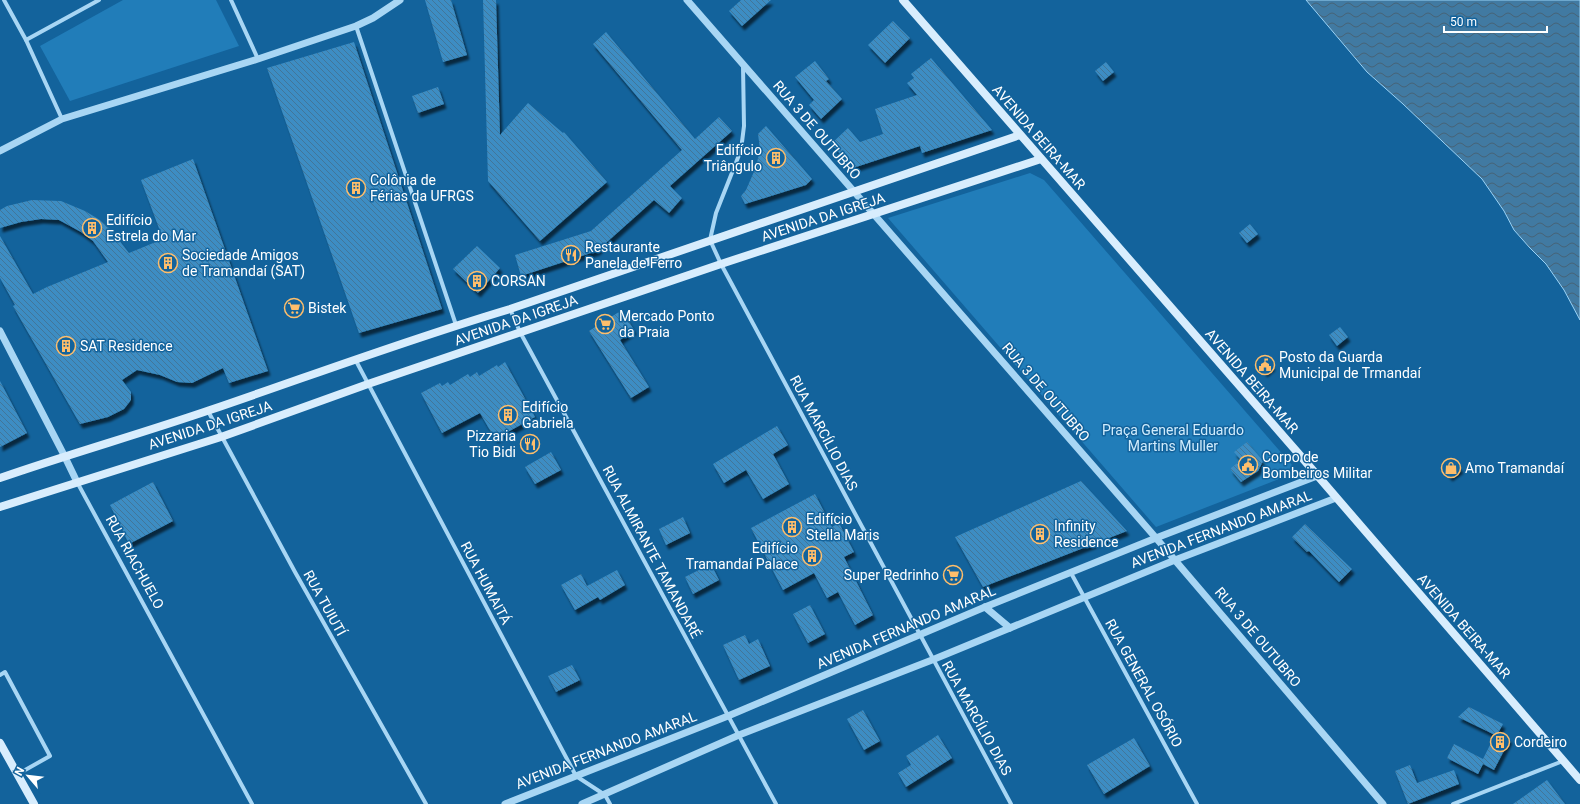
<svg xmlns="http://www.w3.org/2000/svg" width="1580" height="804" viewBox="0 0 1580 804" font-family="Roboto,sans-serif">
  <defs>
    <pattern id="water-waves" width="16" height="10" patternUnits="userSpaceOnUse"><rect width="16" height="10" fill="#417aa2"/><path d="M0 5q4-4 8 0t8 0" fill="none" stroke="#466377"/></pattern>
    <pattern id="building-back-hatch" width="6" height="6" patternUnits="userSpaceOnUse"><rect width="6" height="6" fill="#3c8dc3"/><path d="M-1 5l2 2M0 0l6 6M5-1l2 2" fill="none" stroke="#427699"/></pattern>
    <filter id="shadow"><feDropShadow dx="2.5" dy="4.5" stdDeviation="1" flood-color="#0009"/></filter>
  </defs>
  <rect width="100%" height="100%" fill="#13639c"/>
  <!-- green -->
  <g fill="#217db9">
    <path d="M 123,0 L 216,0 L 239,46 L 70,101 L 40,46 Z"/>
    <path d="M 1030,173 L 1044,180 L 1292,465 L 1284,477 L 1156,527 L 888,218 Z"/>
  </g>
  <!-- water -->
  <path fill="url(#water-waves)" stroke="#9ad3f7" d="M 1306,0 L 1580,0 L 1580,320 L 1564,290 L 1546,264 L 1530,248 L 1514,230 L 1504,211 L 1482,179 L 1403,104 L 1367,72 Z"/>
  <!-- building -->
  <g fill="url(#building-back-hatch)" filter="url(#shadow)">
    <path d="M 425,0 L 451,0 L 467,55 L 443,62 Z"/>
    <path d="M 483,0 L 496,0 L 500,135 L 528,103 L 563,133 L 564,132 L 607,182 L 540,241 L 488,181 Z"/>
    <path d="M 741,0 L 771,0 L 742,26 L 729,11 Z"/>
    <path d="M 893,21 L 910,38 L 885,63 L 868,45 Z"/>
    <path d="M 606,32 L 695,139 L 719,117 L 732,131 L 670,186 L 682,198 L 669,213 L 654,200 L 597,251 L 521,276 L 515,255 L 591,231 L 682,150 L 593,44 Z"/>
    <path d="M 354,42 L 442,309 L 359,333 L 267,68 Z"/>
    <path d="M 931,58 L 992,130 L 922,153 L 920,146 L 853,168 L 831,144 L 848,128 L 860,142 L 883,134 L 875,109 L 917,95 L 907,83 L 914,78 L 911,74 Z"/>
    <path d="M 815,61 L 829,79 L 826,81 L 842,99 L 821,119 L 809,105 L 814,100 L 795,77 Z"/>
    <path d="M 1106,62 L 1114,72 L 1103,81 L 1095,71 Z"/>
    <path d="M 438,87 L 444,104 L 418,113 L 412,96 Z"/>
    <path d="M 766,126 L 812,179 L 806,185 L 745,204 L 741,196 L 746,190 L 756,167 L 760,149 L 758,134 Z"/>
    <path d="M 193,159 L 268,371 L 229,383 L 223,368 L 192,383 L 177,382 L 160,375 L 137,370 L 122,380 L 131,392 L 131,400 L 124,409 L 108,417 L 80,424 L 13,306 L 15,305 L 0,278 L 0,236 L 33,294 L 47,287 L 108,262 L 93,241 L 81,232 L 59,220 L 41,219 L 21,222 L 0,228 L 0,210 L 7,206 L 32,200 L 61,201 L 85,211 L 100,220 L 111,230 L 129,253 L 163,239 L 141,180 Z"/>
    <path d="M 1250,224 L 1258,234 L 1247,243 L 1239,233 Z"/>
    <path d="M 477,246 L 500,268 L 478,293 L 453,269 Z"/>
    <path d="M 622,310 L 634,330 L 620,340 L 649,387 L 631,398 L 589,331 Z"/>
    <path d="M 1340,327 L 1348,337 L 1337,346 L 1329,335 Z"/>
    <path d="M 1266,358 L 1273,366 L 1265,373 L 1258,364 Z"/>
    <path d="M 505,362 L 535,417 L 495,439 L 480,413 L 442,433 L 421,393 L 440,383 L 442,386 L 448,382 L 450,385 L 468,374 L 470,377 L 477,372 L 479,376 L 497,365 L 498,367 Z"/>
    <path d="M 0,381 L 27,433 L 0,447 Z"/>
    <path d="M 777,426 L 788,445 L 773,454 L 789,484 L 763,499 L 746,470 L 724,483 L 713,464 Z"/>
    <path d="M 1247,442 L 1263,461 L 1258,471 L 1241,482 L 1231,470 L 1231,468 L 1241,460 L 1234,452 Z"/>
    <path d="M 551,452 L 561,470 L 535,484 L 525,467 Z"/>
    <path d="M 1453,459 L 1461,469 L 1450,477 L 1442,467 Z"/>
    <path d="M 1081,481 L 1127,531 L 983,587 L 955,537 Z"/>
    <path d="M 153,482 L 173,521 L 129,544 L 110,505 Z"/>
    <path d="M 815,494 L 832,527 L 839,523 L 854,552 L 844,557 L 873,615 L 855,625 L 838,592 L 827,598 L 814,573 L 783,590 L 751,528 Z"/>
    <path d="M 683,517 L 690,533 L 666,545 L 659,529 Z"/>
    <path d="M 1305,524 L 1352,569 L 1339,582 L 1309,551 L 1307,552 L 1292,537 Z"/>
    <path d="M 711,564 L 719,580 L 693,594 L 685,577 Z"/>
    <path d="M 617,570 L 625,585 L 600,600 L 598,597 L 575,610 L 561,585 L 581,574 L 587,586 Z"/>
    <path d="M 810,605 L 825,634 L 808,643 L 793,614 Z"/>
    <path d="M 745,635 L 749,644 L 758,639 L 770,666 L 739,680 L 723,645 Z"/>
    <path d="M 572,665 L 580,680 L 556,692 L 548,676 Z"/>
    <path d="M 1469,707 L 1503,724 L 1498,733 L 1510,739 L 1494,770 L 1483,764 L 1478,774 L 1447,758 L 1454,744 L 1483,759 L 1495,735 L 1458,717 Z"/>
    <path d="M 863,710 L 880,741 L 864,750 L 847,719 Z"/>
    <path d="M 938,735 L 952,758 L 906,787 L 898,773 L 911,765 L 906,756 Z"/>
    <path d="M 1134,738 L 1150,766 L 1104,794 L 1087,765 Z"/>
    <path d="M 1410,765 L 1417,783 L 1454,770 L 1459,784 L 1408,804 L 1395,771 Z"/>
    <path d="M 1547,780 L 1565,804 L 1513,804 Z"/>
  </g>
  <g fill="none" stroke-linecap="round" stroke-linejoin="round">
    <!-- minor -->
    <g stroke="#a8d6f4" stroke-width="4">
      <path d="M 4,0 L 26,40 L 62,119"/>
      <path d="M 231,0 L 258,59"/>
      <path d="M 356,26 L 456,325"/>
      <path d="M 26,40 L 99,0"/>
      <path d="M 743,66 L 744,126 L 741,150 L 716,213 L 710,240 L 721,264 L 1011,804"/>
      <path d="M 510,309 L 520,332 L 776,804"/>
      <path d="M 355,359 L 576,776 L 605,795 L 610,804"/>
      <path d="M 208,411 L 295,572 L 426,804"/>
      <path d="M 77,482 L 252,804"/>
      <path d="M 1071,573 L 1197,804"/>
      <path d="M 0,675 L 5,672 L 50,756 L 18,774"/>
      <path d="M 1453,804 L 1563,761"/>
    </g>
    <!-- tertiary -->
    <g stroke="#a8d6f4" stroke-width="7">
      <path d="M 687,0 L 1156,538 L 1383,804"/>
      <path d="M 0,151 L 62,119 L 258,59 L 356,26 L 373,18 L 400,0"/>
      <path d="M 0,331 L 64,455 L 77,482"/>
      <path d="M 985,607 L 1010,628"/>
      <path d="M 505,804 L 728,716 L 985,607 L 1156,538 L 1317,476"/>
      <path d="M 582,804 L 739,735 L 932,660 L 1175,560 L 1336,498"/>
    </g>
    <!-- secondary -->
    <g stroke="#d8edfd" stroke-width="8">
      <path d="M 903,0 L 1298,453 L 1580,780"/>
      <path d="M 0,478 C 69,454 140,434 210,410 C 310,376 409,339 510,309 L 1020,135"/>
      <path d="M 0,507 L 221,437 L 368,384 L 721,264 L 1041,159"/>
      <path d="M 0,743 L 34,804"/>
    </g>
  </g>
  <!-- icons -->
  <defs>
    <symbol id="building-ring" viewBox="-11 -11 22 22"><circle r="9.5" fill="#13639c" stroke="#ffbe6b" stroke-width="1.5"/><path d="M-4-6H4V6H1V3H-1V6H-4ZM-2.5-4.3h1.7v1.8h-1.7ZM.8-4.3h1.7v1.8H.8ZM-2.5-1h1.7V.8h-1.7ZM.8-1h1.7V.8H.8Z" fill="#ffbe6b"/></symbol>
    <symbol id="restaurant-ring" viewBox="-11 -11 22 22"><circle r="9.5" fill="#13639c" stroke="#ffbe6b" stroke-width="1.5"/><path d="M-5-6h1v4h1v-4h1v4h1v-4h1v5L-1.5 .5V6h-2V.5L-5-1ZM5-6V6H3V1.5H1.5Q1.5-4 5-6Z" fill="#ffbe6b"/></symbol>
    <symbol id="supermarket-ring" viewBox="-11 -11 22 22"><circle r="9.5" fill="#13639c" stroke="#ffbe6b" stroke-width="1.5"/><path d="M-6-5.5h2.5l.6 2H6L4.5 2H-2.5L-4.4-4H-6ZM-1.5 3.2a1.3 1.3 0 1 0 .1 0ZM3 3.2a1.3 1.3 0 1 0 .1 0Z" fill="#ffbe6b"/></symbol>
    <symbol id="civic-ring" viewBox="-11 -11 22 22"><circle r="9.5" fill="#13639c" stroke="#ffbe6b" stroke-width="1.5"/><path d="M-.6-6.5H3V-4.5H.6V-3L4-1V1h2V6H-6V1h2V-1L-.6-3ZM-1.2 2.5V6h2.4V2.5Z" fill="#ffbe6b"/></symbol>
    <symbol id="shop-ring" viewBox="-11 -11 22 22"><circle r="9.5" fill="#13639c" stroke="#ffbe6b" stroke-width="1.5"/><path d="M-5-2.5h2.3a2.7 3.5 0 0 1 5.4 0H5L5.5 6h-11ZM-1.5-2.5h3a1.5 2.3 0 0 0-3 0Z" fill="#ffbe6b"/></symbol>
  </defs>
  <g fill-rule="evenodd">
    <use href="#building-ring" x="765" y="147" width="22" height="22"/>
    <use href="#building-ring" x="345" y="177" width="22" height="22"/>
    <use href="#building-ring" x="81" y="217" width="22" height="22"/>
    <use href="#restaurant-ring" x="560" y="244" width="22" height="22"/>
    <use href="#building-ring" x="157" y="252" width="22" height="22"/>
    <use href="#building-ring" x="466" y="270" width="22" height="22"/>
    <use href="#supermarket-ring" x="283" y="297" width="22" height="22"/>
    <use href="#supermarket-ring" x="594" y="313" width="22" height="22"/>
    <use href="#building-ring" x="55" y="335" width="22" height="22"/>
    <use href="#civic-ring" x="1254" y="354" width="22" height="22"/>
    <use href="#building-ring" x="497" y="404" width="22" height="22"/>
    <use href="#restaurant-ring" x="519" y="433" width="22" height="22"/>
    <use href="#civic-ring" x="1237" y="454" width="22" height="22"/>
    <use href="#shop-ring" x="1440" y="457" width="22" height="22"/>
    <use href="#building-ring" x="781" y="516" width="22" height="22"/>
    <use href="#building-ring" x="1029" y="523" width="22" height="22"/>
    <use href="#building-ring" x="801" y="545" width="22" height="22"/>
    <use href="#supermarket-ring" x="942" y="564" width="22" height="22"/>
    <use href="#building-ring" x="1489" y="731" width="22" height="22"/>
  </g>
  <g text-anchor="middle" stroke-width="3" stroke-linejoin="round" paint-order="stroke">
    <!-- street labels -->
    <g font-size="14" fill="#fff" stroke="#13639c">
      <text transform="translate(817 130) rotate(49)" y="5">RUA 3 DE OUTUBRO</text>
      <text transform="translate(1039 137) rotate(49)" y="5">AVENIDA BEIRA-MAR</text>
      <text transform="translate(823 217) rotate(-18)" y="5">AVENIDA DA IGREJA</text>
      <text transform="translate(516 320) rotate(-19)" y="5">AVENIDA DA IGREJA</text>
      <text transform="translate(1252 381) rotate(49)" y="5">AVENIDA BEIRA-MAR</text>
      <text transform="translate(1046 392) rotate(49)" y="5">RUA 3 DE OUTUBRO</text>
      <text transform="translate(210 425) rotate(-18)" y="5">AVENIDA DA IGREJA</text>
      <text transform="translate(824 433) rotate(62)" y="5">RUA MARCÍLIO DIAS</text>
      <text transform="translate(1221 529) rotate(-21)" y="5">AVENIDA FERNANDO AMARAL</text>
      <text transform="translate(652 552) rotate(62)" y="5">RUA ALMIRANTE TAMANDARÉ</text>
      <text transform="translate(135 562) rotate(61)" y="5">RUA RIACHUELO</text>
      <text transform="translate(486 583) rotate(62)" y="5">RUA HUMAITÁ</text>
      <text transform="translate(325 603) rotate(61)" y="5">RUA TUIUTÍ</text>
      <text transform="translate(1464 626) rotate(49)" y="5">AVENIDA BEIRA-MAR</text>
      <text transform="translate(906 627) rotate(-23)" y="5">AVENIDA FERNANDO AMARAL</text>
      <text transform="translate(1258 637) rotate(50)" y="5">RUA 3 DE OUTUBRO</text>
      <text transform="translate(1144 683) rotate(61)" y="5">RUA GENERAL OSÓRIO</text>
      <text transform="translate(977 718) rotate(61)" y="5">RUA MARCÍLIO DIAS</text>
      <text transform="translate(606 750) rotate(-21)" y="5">AVENIDA FERNANDO AMARAL</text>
    </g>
    <!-- poi labels -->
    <g font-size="14" fill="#fff" stroke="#13639c" text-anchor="start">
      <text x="762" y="155" text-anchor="end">Edifício<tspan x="762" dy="16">Triângulo</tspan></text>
      <text x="370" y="185">Colônia de<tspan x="370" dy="16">Férias da UFRGS</tspan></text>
      <text x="106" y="225">Edifício<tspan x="106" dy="16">Estrela do Mar</tspan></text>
      <text x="585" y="252">Restaurante<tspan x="585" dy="16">Panela de Ferro</tspan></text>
      <text x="182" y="260">Sociedade Amigos<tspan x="182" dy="16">de Tramandaí (SAT)</tspan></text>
      <text x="491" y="286">CORSAN</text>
      <text x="308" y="313">Bistek</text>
      <text x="619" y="321">Mercado Ponto<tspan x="619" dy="16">da Praia</tspan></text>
      <text x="80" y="351">SAT Residence</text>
      <text x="1279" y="362">Posto da Guarda<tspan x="1279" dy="16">Municipal de Trmandaí</tspan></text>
      <text x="522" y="412">Edifício<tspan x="522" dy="16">Gabriela</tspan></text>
      <text x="516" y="441" text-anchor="end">Pizzaria<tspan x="516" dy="16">Tio Bidi</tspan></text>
      <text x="1262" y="462">Corpo de<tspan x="1262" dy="16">Bombeiros Militar</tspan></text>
      <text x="1465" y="473">Amo Tramandaí</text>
      <text x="806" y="524">Edifício<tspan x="806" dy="16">Stella Maris</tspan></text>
      <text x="1054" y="531">Infinity<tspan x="1054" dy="16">Residence</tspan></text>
      <text x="798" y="553" text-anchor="end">Edifício<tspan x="798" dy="16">Tramandaí Palace</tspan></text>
      <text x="939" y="580" text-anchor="end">Super Pedrinho</text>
      <text x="1514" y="747">Cordeiro</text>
    </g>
    <!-- park labels -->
    <g font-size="14" fill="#d0ecfd" stroke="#13639c">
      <text x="1173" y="435">Praça General Eduardo<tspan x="1173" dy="16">Martins Muller</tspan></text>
    </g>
  </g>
  <!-- north arrow -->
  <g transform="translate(28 776) rotate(298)" stroke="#13639c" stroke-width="3" paint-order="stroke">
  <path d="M0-3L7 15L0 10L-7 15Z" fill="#ffffff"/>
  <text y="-6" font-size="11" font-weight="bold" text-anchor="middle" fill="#ffffff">N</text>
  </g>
  <!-- scale -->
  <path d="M1444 26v6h103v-6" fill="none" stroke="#ffffff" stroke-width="2"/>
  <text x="1450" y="26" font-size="12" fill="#ffffff" stroke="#13639c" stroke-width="3" paint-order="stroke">50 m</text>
</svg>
